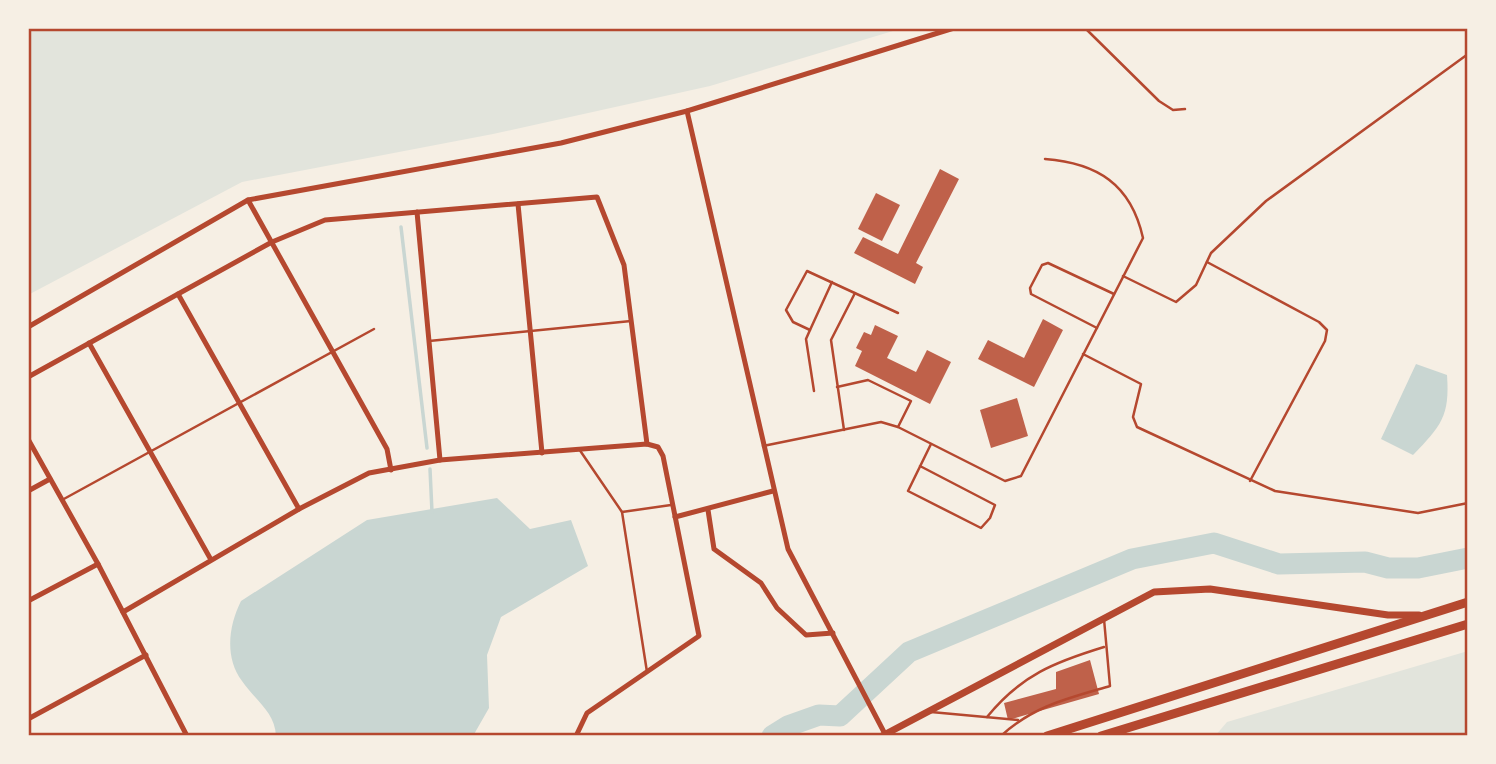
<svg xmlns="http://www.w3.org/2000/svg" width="1496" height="764" viewBox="0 0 1496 764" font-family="'Varela Round',sans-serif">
  <rect width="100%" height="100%" fill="#f6efe4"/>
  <!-- green -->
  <g fill="#e2e4dc">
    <path d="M 28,28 L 903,28 L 710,86 L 493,134 L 242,182 L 28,295 Z"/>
    <path d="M 1468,651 L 1468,736 L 1215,736 L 1227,722 Z"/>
  </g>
  <!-- water -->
  <g fill="#c9d6d2">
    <path d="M 1416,364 L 1447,375 C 1450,416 1441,426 1413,455 L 1381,439 Z"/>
    <path d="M 497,498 L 530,529 L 571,520 L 588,566 L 501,617 L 487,655 L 489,708 L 473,736 L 276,736 C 275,712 255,700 242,681 C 224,657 229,625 241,601 L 367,520 Z"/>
  </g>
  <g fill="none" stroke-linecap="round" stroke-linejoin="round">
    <!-- stream -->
    <g stroke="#c9d6d2" stroke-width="3.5">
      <path d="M 401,227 L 427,448"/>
      <path d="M 430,469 L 432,512"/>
    </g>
    <!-- river -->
    <path stroke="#c9d6d2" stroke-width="21" d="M 772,736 L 788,726 L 819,715 L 840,716 L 909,652 L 1132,559 L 1214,543 L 1279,564 L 1365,562 L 1388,568 L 1418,568 L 1468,558"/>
  </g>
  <!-- building -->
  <g fill="#bf614a">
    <path d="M 940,169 L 959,179 L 916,263 L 923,267 L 915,284 L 854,253 L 863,237 L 898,254 Z"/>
    <path d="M 876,193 L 900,205 L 882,241 L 858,229 Z"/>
    <path d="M 1043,319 L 1063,330 L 1034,387 L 978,359 L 988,340 L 1024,358 Z"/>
    <path d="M 875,325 L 898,336 L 887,358 L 916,372 L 927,350 L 951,362 L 930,404 L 855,366 L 862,351 L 856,348 L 864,332 L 871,335 Z"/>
    <path d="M 1017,398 L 1028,436 L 991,448 L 980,410 Z"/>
    <path d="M 1090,660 L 1099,694 L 1008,720 L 1004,703 L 1056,689 L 1056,672 Z"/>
  </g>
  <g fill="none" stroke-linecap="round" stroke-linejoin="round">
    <!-- service -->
    <g stroke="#b5482f" stroke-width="2.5">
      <path d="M 1085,28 L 1159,101 L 1173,110 L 1185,109"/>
      <path d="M 1207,262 L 1319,322 L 1327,330 L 1325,341 L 1250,481"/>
      <path d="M 1123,276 L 1176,302 L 1196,285 L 1211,253 L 1266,201 L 1468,54"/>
      <path d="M 832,282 L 810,330 L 793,322 L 786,310 L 807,271 L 898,313"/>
      <path d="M 1097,328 L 1031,294 L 1030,288 L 1042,265 L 1048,263 L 1114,294"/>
      <path d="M 810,330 L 806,339 L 814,391"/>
      <path d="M 429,341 L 631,321"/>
      <path d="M 1083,354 L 1141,384 L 1133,417 L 1137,427 L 1275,491 L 1418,513 L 1468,503"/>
      <path d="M 837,387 L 868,380 L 911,401 L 898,427"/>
      <path d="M 844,430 L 831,340 L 855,293"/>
      <path d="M 763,446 L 881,422 L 898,427 L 1005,481 L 1021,476 L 1143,238 C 1131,184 1097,163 1045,159"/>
      <path d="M 579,449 L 622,512 L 647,672"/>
      <path d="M 920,466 L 995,505 L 990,518 L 981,528 L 908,491 L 931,444"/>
      <path d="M 62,500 L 374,329"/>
      <path d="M 622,512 L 671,505"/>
      <path d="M 931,712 L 1018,720"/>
      <path d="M 987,717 C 1021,675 1055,662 1104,647"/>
      <path d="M 1001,736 C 1033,706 1069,698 1110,686 L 1104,619"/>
    </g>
    <!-- minor -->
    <g stroke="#b5482f" stroke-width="5">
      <path d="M 687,111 L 788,549 L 885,734"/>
      <path d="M 248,200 L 387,449 L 391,470"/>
      <path d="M 518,204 L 542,453"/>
      <path d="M 417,212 L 440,460"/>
      <path d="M 178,294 L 299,509"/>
      <path d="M 28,327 L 248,200 L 561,143 L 687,111 L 954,28"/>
      <path d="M 89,343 L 210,558"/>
      <path d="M 28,377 L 272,242 L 325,220 L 597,197 L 624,265 L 647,444"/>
      <path d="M 28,439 L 98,564 L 187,736"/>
      <path d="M 28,491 L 50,479"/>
      <path d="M 708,510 L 714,549 L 761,583 L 777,608 L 806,635 L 833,633"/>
      <path d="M 675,517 L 773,491"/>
      <path d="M 28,601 L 98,564"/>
      <path d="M 123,612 L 299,509 L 369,473 L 440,460 L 647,444 L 658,447 L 663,456 L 699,636 L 587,713 L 576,736"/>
      <path d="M 28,719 L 146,655"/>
    </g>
    <!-- tertiary -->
    <path stroke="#b5482f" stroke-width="7" d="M 882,736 L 1154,592 L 1210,589 L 1388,615 L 1419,615"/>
    <!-- trunk -->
    <g stroke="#b5482f" stroke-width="9">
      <path d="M 1047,736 L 1468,602"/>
      <path d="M 1101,736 L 1468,624"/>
    </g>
  </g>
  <!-- border -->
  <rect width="1496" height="764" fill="none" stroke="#f6efe4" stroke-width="60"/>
  <rect x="30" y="30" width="1436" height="704" fill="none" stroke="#b5482f" stroke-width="2.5"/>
</svg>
